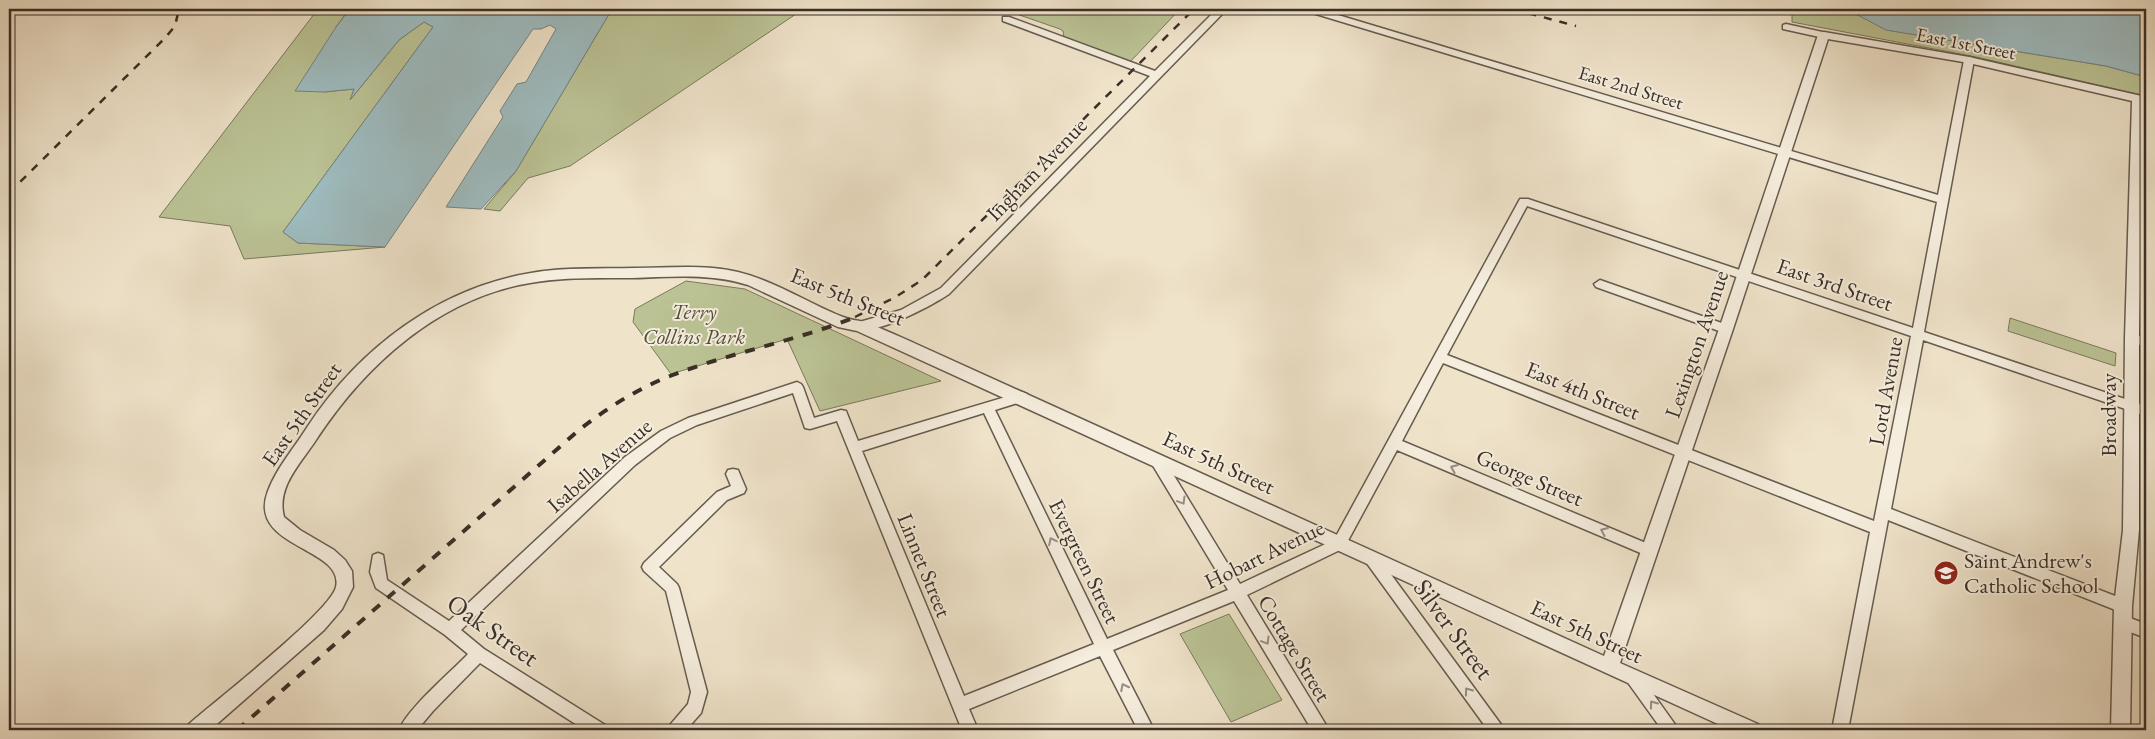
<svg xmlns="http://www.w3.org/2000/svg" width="2155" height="739" viewBox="0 0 2155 739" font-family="'EB Garamond',serif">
  <rect width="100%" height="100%" fill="#efe3ca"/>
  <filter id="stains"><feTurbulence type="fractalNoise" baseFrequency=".004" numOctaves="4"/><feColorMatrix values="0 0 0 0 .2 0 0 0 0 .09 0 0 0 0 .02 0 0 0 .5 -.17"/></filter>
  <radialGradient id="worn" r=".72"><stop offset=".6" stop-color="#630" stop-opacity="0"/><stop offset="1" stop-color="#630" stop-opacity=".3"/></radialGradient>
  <!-- green -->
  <g fill="#bbc395" stroke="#7a795e">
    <path d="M 318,9 L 349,9 L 336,27 L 324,92 L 354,89 L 351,99 L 399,40 L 424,22 L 433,27 L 283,232 L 298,243 L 385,247 L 244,259 L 230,226 L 159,217 Z"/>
    <path d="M 612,9 L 853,9 L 799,12 L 570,166 L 528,178 L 500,211 L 484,209 L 516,171 Z"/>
    <path d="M 1002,9 L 1180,9 L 1130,62 L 1064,37 L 1063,31 L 1060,29 Z"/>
    <path d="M 1794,9 L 1852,12 L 1887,30 L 2106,66 L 2146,77 L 2146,96 L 1976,57 L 1792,22 L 1792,12 Z"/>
    <path d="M 686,281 L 745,289 L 941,381 L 820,411 L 787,339 L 671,374 L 633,322 L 635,309 Z"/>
    <path d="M 2010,318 L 2116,353 L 2115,366 L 2008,331 Z"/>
    <path d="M 1229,614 L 1282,700 L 1231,722 L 1180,634 Z"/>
  </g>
  <!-- water -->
  <g fill="#9ebcc0" stroke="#768482">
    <path d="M 350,9 L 612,9 L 516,171 L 481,209 L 446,207 L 503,117 L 500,111 L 517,84 L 526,82 L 556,29 L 550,25 L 541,29 L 533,29 L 385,247 L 298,243 L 283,232 L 433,27 L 424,22 L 399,40 L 350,100 L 354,89 L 324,92 L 295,91 L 336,27 Z"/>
    <path d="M 1812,9 L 2146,9 L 2146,77 L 2106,66 L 1886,30 L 1852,12 Z"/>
  </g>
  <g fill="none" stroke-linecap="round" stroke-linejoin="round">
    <defs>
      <g id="minor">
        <path d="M 1217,9 L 1227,9 L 949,294 C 931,306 877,335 856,329 L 854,326 L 856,323 L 901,310 L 941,288 L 1150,76 L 1003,21 L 1003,17 L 1009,17 L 1155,71 Z"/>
        <path d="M 1305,9 L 1318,9 L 1938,195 L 1964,60 L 1969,57 L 1972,58 L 1974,60 L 1924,332 L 2146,406 L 2146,416 L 1923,340 L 1891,509 L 2128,601 L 2130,606 L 2128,611 L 2123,612 L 2118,611 L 1888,520 L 1848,730 L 1832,730 L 1870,532 L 1443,363 L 1402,441 L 1653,546 L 1655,550 L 1653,554 L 1648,556 L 1643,554 L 1397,450 L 1344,548 L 1247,595 L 1329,730 L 1312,730 L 1234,601 L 1113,650 L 1154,730 L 1138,730 L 1100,656 L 969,709 L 978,730 L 962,730 L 837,421 L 810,429 L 805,428 L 793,393 L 697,425 L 670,438 L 635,465 L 461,630 L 484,649 L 605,725 L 607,730 L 585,730 L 480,663 L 433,711 L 417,730 L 399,730 C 408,708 450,673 468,654 L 445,635 L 376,588 L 370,572 L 373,555 L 378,553 L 383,555 L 387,580 L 449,621 L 625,457 L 661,431 L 688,418 L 797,382 L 801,384 L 803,387 L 814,418 L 841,410 L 846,411 L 858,441 L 1022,392 L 1027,394 L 1028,397 L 1027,400 L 995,410 L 1107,639 L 1228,590 L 1152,464 L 1150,460 L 1152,456 L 1157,455 L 1162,456 L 1240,584 L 1334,540 L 1520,199 L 1528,199 L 1913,328 L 1937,202 L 1306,11 ZM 1527,206 L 1911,336 L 1874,521 L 1447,355 ZM 984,413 L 1094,644 L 964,696 L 862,451 Z"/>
        <path d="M 1786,24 L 1827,33 L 1829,35 L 1824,38 L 1783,29 L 1783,25 Z"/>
        <path d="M 2134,251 L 2146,255 L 2146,263 L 2130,258 L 2128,255 Z"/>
        <path d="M 1600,280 L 1730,326 L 1732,329 L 1730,332 L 1722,332 L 1596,287 L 1594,284 Z"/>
        <path d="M 2132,334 L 2146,338 L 2146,347 L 2128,341 L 2126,338 L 2128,335 Z"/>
        <path d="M 733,469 L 738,470 L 746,489 L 744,493 L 727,500 L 659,567 L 677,584 L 679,588 L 707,692 L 701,713 L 686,730 L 668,730 L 670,725 L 688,704 L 691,692 L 666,591 L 644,571 L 642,567 L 644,563 L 717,492 L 731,486 L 726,474 L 728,470 Z"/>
        <path d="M 1371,552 L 1376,554 L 1505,730 L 1488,730 L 1366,562 L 1364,558 L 1366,554 Z"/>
        <path d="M 2122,615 L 2146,624 L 2146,638 L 2117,627 L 2115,622 L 2117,617 Z"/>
        <path d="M 1634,672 L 1639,674 L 1679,730 L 1662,730 L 1629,684 L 1626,679 L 1629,674 Z"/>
      </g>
      <path id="tertiary" d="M 1824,32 L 1969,57 L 2146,97 L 2146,105 L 2144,104 L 2139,338 L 2139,530 L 2132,606 L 2130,730 L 2111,730 L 2114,606 L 2123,530 L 2125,338 L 2132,101 L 1969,63 L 1828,39 L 1733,329 L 1620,663 L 1758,724 L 1760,730 L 1731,730 L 857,331 L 838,327 L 748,285 C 711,273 670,277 632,278 C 598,278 563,277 530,283 C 439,298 365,365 316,440 C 301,463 276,487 284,517 L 300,530 L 334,550 L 345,560 L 352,571 L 353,587 L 342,609 L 324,630 L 210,730 L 186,730 L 189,724 C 215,701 330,612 336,587 C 345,547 246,548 268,491 C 277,467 295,447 308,426 C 359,349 438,288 531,273 C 565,267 600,269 634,268 C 668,268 705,264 738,272 C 775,281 808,303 843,317 C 850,320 857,320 864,322 C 881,328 898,336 914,343 L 1604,656 L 1719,329 L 1818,35 Z"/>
    </defs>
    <!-- minor casing -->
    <use href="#minor" stroke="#665c4f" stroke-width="3"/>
    <!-- tertiary casing -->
    <use href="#tertiary" stroke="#665c4f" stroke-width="3"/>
    <!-- minor -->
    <use href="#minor" fill="#f5eddd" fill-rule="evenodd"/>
    <!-- tertiary -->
    <use href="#tertiary" fill="#f5eddd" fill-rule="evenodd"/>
    <!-- rail-far1 -->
    <g stroke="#392f26" stroke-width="2.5" stroke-dasharray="8 8" stroke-linecap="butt">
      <path d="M 1513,9 L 1576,26"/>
      <path d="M 9,193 L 165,38 L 175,26 L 179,9"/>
      <path d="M 855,317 L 894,298 L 922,280 L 1194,9"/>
    </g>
    <!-- rail -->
    <path stroke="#392f26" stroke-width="4" stroke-dasharray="10 10" stroke-linecap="butt" d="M 237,730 L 579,430 C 607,408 637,389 670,376 C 732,352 797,341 858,316"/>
  </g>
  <!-- one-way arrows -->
  <defs><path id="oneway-chevron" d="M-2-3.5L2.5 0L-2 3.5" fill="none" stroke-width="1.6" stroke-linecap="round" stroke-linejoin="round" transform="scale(1.25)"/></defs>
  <g stroke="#978e82">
    <use href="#oneway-chevron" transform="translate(1454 468) rotate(-157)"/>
    <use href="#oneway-chevron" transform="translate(1182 501) rotate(59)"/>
    <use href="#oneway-chevron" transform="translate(1604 531) rotate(-157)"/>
    <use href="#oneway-chevron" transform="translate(1052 541) rotate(-116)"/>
    <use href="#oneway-chevron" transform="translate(1266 641) rotate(59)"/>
    <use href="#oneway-chevron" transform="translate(1124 687) rotate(-117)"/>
    <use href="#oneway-chevron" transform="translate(1468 691) rotate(-126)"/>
    <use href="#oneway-chevron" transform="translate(1653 704) rotate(-126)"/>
  </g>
  <!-- icons -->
  <defs>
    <symbol id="school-disc" viewBox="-11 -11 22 22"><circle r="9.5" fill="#8f2418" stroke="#f5eddd"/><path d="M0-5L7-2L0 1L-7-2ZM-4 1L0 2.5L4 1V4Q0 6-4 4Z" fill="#fff"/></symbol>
  </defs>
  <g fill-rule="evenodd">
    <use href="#school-disc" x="1932" y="559" width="28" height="28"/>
  </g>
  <g text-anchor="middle" stroke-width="4" stroke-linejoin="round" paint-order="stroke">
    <!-- far-street labels -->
    <g font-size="19" fill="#392f26" stroke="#f5eddd">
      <text transform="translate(1966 43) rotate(11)" y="7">East 1st Street</text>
      <text transform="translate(1631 87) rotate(17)" y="7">East 2nd Street</text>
    </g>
    <!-- street labels -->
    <g font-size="22" fill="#392f26" stroke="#f5eddd">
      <text transform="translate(1036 169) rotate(-46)" y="8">Ingham Avenue</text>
      <text transform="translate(1835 284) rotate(19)" y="8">East 3rd Street</text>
      <text transform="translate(848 296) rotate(22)" y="8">East 5th Street</text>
      <text transform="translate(1696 344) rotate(-71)" y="8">Lexington Avenue</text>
      <text transform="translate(1583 390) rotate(22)" y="8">East 4th Street</text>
      <text transform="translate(1885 391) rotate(-80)" y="8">Lord Avenue</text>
      <text transform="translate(301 414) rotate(-55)" y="8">East 5th Street</text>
      <text transform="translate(2108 415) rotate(-90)" y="8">Broadway</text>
      <text transform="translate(1219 462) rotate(25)" y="8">East 5th Street</text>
      <text transform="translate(599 465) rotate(-41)" y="8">Isabella Avenue</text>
      <text transform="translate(1530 477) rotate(23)" y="8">George Street</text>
      <text transform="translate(1264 554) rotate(-26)" y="8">Hobart Avenue</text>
      <text transform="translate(1085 561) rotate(64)" y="8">Evergreen Street</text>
      <text transform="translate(925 565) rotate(68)" y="8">Linnet Street</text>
      <text transform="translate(1587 631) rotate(25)" y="8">East 5th Street</text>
      <text transform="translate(1295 648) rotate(59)" y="8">Cottage Street</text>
    </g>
    <!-- park labels -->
    <g font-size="22" font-style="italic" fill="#534d3c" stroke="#f5eddd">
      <text x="694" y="319">Terry<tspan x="694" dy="25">Collins Park</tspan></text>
    </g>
    <!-- poi labels -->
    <g font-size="22" fill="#392f26" stroke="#f5eddd" text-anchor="start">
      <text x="1964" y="568">Saint Andrew's<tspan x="1964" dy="25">Catholic School</tspan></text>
    </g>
    <!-- near-street labels -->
    <g font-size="26" fill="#392f26" stroke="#f5eddd">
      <text transform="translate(1454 629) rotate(54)" y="9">Silver Street</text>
      <text transform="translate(493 630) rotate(35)" y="9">Oak Street</text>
    </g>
  </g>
  <!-- margin -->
  <rect width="2155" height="739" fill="none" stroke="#efe3ca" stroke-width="30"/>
  <rect x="10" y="10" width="2135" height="719" fill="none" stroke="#392f26" stroke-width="2.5"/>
  <rect x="15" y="15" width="2125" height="709" fill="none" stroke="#392f26"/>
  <rect width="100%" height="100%" filter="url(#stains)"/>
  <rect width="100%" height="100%" fill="url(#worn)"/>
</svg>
